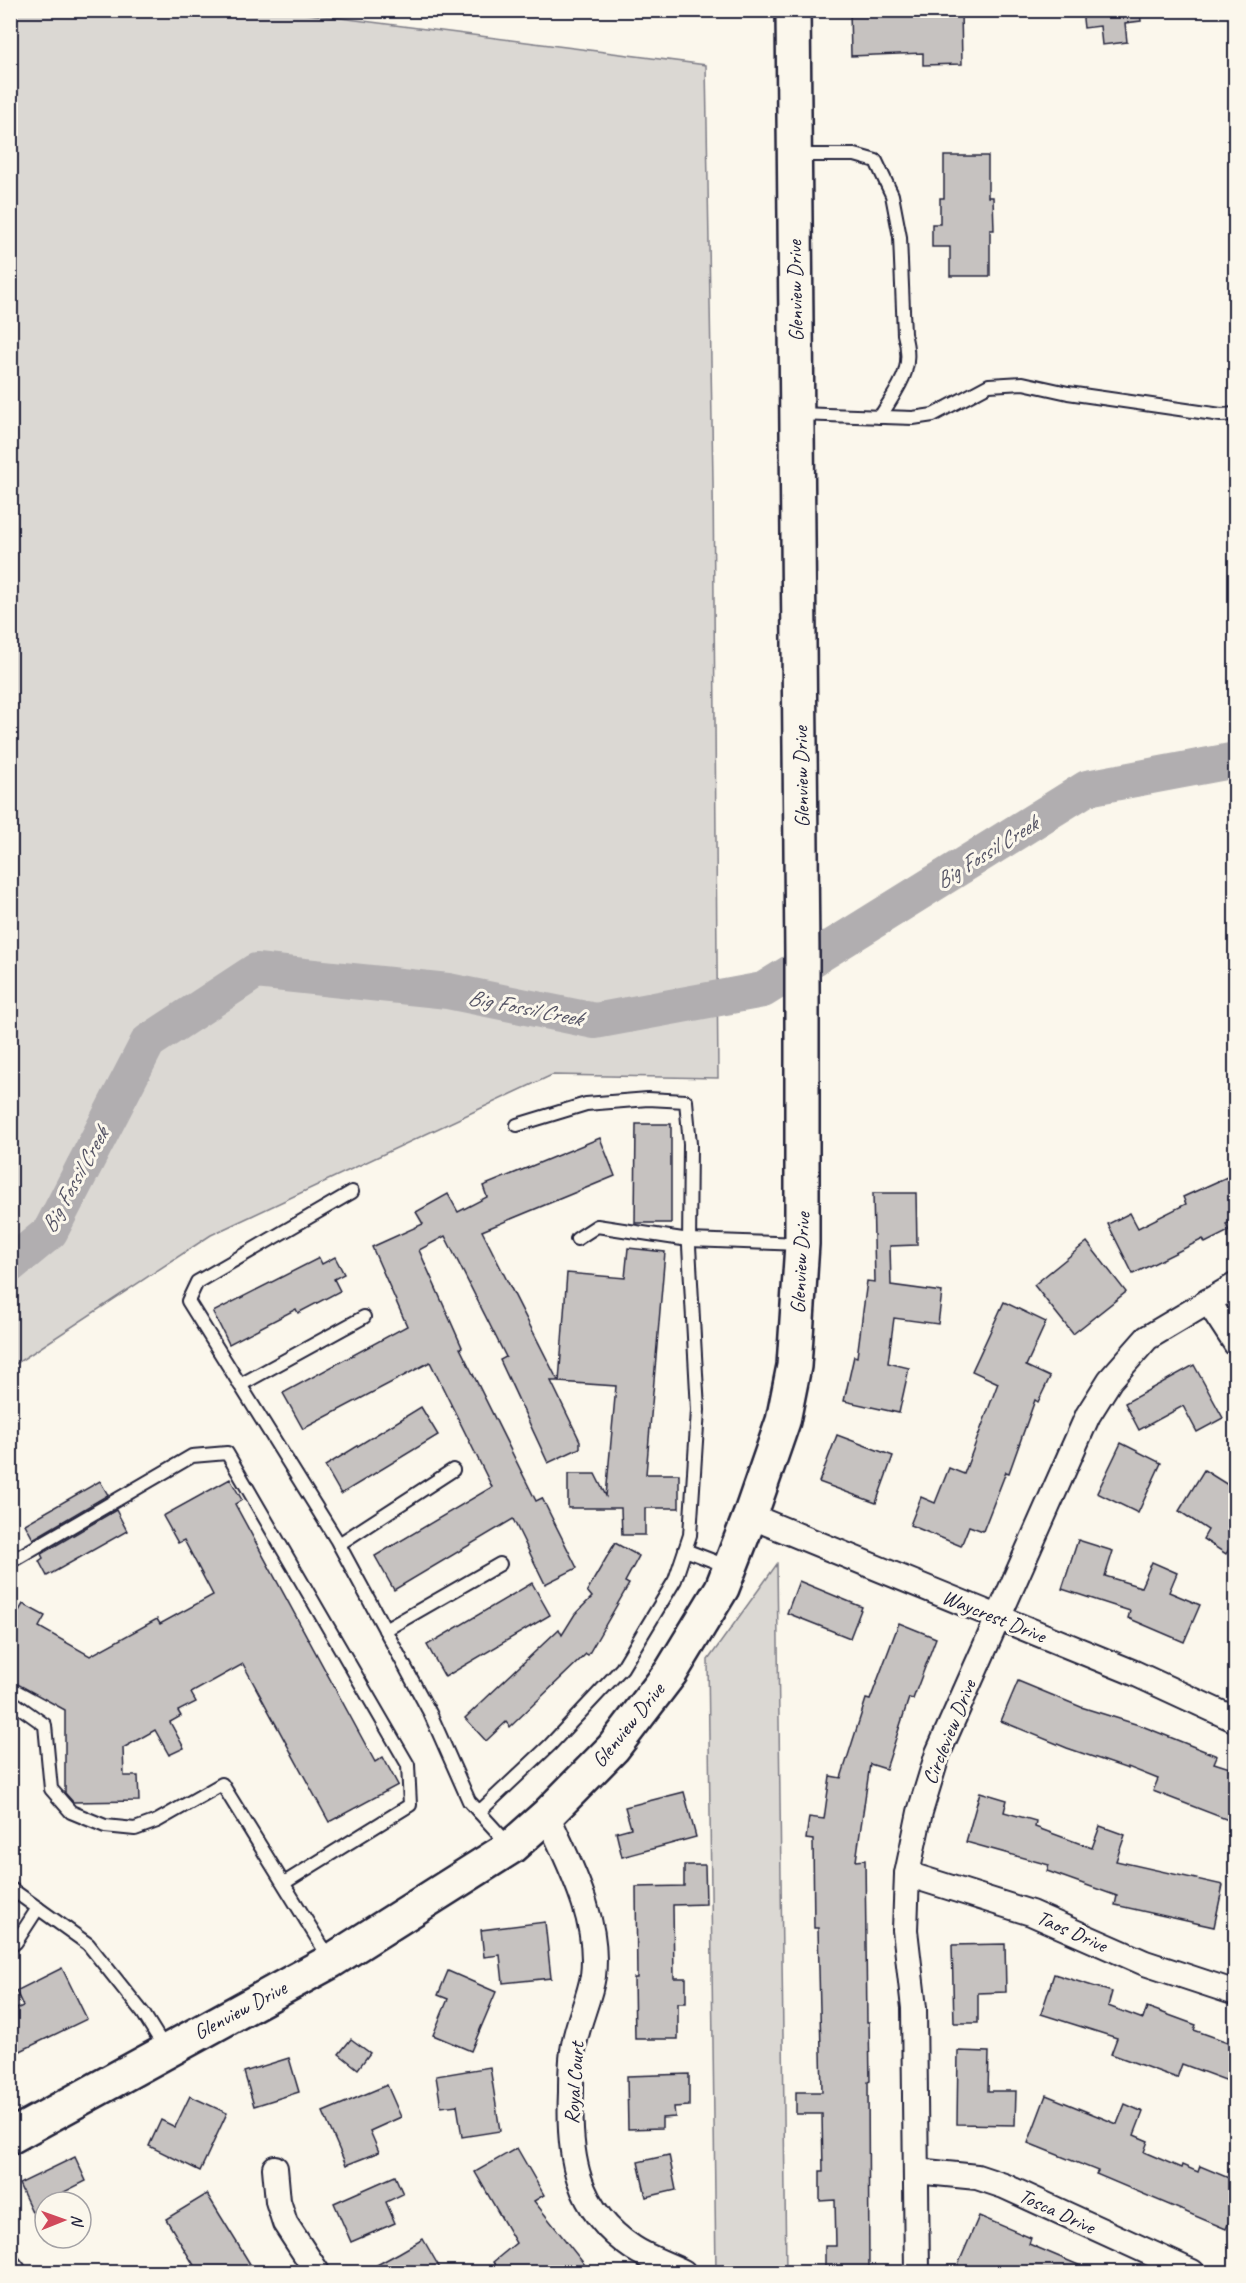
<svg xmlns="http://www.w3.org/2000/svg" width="1246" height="2283" viewBox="0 0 1246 2283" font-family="Caveat,sans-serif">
  <rect width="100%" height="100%" fill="#fbf7ec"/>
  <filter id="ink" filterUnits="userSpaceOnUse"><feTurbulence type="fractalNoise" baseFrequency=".0167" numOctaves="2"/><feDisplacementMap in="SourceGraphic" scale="12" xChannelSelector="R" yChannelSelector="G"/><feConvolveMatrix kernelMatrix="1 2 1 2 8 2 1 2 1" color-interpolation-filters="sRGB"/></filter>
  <g filter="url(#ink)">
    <!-- green -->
    <g fill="#dbd8d3" stroke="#7e7d87" stroke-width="1.5">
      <path d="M 11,10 L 286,11 L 706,65 L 713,481 L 718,1078 L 552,1075 L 211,1235 L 11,1367 Z"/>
      <path d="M 777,1564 L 786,2272 L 716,2272 L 708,1660 Z"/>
    </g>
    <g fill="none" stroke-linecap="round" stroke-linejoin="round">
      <!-- river -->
      <path stroke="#b1aeb0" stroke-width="36" d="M 10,1265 L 50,1232 L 148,1042 L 256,971 L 448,991 L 595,1021 L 763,990 L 1087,788 L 1236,760"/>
    </g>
    <!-- building -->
    <g fill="#c6c2c0" stroke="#22223b" stroke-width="1.5">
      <path d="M 850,10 L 961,10 L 962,64 L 923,65 L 923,53 L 851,56 Z"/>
      <path d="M 1082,10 L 1140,10 L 1141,21 L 1125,23 L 1127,42 L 1102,45 L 1100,26 L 1084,28 Z"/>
      <path d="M 944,156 L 988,156 L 988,197 L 993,197 L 994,230 L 990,230 L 990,276 L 950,276 L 950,247 L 932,247 L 932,224 L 940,224 L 940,198 L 944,198 Z"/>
      <path d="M 636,1124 L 671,1124 L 671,1223 L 635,1223 Z"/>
      <path d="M 600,1138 L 615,1176 L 482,1231 L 558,1381 L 551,1381 L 580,1441 L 580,1448 L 548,1463 L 500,1360 L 506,1357 L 445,1236 L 419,1250 L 462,1347 L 460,1348 L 536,1501 L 542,1498 L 577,1568 L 545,1584 L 513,1519 L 394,1590 L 375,1556 L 492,1487 L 430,1362 L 303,1429 L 283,1393 L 407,1326 L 372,1247 L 423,1224 L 416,1212 L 448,1194 L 458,1212 L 487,1197 L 483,1186 Z"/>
      <path d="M 1236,1173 L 1236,1220 L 1226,1224 L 1229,1231 L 1205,1243 L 1203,1239 L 1133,1274 L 1108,1224 L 1130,1213 L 1138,1228 L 1186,1204 L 1183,1197 Z"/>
      <path d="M 873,1193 L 916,1193 L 917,1245 L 890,1246 L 891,1285 L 942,1292 L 938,1324 L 894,1318 L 888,1363 L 909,1368 L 899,1413 L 844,1401 L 854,1356 L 857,1357 L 867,1281 L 875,1282 Z"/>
      <path d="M 1087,1242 L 1126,1292 L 1073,1334 L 1034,1285 Z"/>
      <path d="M 628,1248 L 665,1252 L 646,1474 L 679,1474 L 679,1508 L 645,1508 L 645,1535 L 622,1535 L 621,1508 L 568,1508 L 568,1474 L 595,1474 L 606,1496 L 616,1386 L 559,1382 L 567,1273 L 625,1278 Z"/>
      <path d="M 335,1257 L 344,1274 L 334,1279 L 340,1291 L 298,1313 L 296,1309 L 229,1344 L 213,1312 L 319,1258 L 322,1264 Z"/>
      <path d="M 1004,1302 L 1046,1322 L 1026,1366 L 1050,1377 L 1038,1402 L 1035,1400 L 1009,1473 L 1006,1472 L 983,1531 L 969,1526 L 961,1546 L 910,1525 L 921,1497 L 935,1503 L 949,1468 L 964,1474 L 998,1383 L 972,1371 Z"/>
      <path d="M 1194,1365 L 1223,1418 L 1197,1432 L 1183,1406 L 1139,1430 L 1125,1403 Z"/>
      <path d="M 421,1407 L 438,1435 L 341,1494 L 325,1466 Z"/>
      <path d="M 837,1435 L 893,1456 L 876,1503 L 819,1482 Z"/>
      <path d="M 1121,1443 L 1161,1463 L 1138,1513 L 1097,1493 Z"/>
      <path d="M 1204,1470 L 1236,1490 L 1236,1539 L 1226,1554 L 1203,1539 L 1208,1530 L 1179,1511 Z"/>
      <path d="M 230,1479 L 242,1500 L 235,1504 L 375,1762 L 383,1757 L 398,1785 L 329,1822 L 243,1664 L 191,1693 L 196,1702 L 178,1711 L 181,1716 L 170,1722 L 184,1748 L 169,1755 L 155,1730 L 123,1748 L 124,1776 L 138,1776 L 139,1801 L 73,1802 L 65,1793 L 65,1710 L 10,1680 L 10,1626 L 23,1604 L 45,1616 L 39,1627 L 90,1656 L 157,1619 L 160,1624 L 213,1595 L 184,1540 L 178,1543 L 163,1516 Z"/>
      <path d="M 100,1481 L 108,1495 L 33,1539 L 25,1524 Z"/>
      <path d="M 116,1510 L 127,1531 L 47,1576 L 39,1561 L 43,1558 L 41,1554 Z"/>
      <path d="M 1078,1540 L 1113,1551 L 1105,1576 L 1141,1587 L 1152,1562 L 1177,1573 L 1169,1592 L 1200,1605 L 1184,1642 L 1128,1618 L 1130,1611 L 1062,1589 Z"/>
      <path d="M 615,1543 L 639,1556 L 625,1582 L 629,1584 L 588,1655 L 586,1654 L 510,1727 L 506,1722 L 486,1741 L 465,1718 L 559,1629 L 562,1635 L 575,1614 L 592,1597 L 587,1591 Z"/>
      <path d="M 799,1581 L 862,1607 L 850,1638 L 787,1613 Z"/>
      <path d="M 532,1583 L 550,1615 L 445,1677 L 427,1645 Z"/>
      <path d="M 899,1623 L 936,1638 L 913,1699 L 909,1698 L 886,1769 L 870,1764 L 856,1861 L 865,1860 L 867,2022 L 869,2022 L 870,2081 L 868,2082 L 869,2272 L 825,2272 L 825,2246 L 836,2246 L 835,2200 L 820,2201 L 820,2171 L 823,2171 L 822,2114 L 796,2114 L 796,2092 L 822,2092 L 818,1928 L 814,1928 L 813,1840 L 806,1839 L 809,1817 L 824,1819 L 830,1776 L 841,1778 L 866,1699 L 870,1700 Z"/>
      <path d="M 1018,1681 L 1081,1707 L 1142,1726 L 1217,1756 L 1214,1763 L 1236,1770 L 1236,1823 L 1153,1791 L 1158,1779 L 1128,1767 L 1128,1769 L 1067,1748 L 1001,1721 Z"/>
      <path d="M 684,1792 L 696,1837 L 622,1857 L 616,1832 L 631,1828 L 625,1807 Z"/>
      <path d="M 980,1792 L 1007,1800 L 1004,1812 L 1036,1821 L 1035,1827 L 1092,1848 L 1100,1826 L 1125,1835 L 1116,1861 L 1223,1885 L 1214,1927 L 1115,1905 L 1117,1896 L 1047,1871 L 1049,1865 L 966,1842 Z"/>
      <path d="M 684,1865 L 705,1865 L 706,1904 L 673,1905 L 674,1978 L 686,1978 L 686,2003 L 678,2003 L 678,2039 L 635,2039 L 634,1978 L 637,1978 L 636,1887 L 684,1886 Z"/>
      <path d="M 545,1922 L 551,1978 L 503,1983 L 500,1955 L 484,1957 L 481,1930 Z"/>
      <path d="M 1005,1944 L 1006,1992 L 978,1993 L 978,2023 L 954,2023 L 952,1945 Z"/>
      <path d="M 62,1968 L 87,2019 L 10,2056 L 10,2012 L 23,2006 L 16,1991 Z"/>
      <path d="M 448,1971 L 496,1992 L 471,2051 L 433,2035 L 448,1999 L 438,1995 Z"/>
      <path d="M 1054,1974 L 1112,1992 L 1108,2006 L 1143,2019 L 1147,2007 L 1196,2025 L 1194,2030 L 1236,2045 L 1236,2084 L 1182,2064 L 1177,2078 L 1111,2054 L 1117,2038 L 1041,2014 Z"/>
      <path d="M 351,2039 L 370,2053 L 358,2069 L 339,2054 Z"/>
      <path d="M 958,2051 L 989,2052 L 988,2091 L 1016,2091 L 1015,2125 L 957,2124 Z"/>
      <path d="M 289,2058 L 299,2092 L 254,2106 L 244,2072 Z"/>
      <path d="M 490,2067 L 500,2131 L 462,2137 L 457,2105 L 441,2107 L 436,2076 Z"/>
      <path d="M 689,2074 L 689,2106 L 674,2107 L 675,2117 L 662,2118 L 662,2128 L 628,2129 L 627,2076 Z"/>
      <path d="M 387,2085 L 401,2117 L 370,2131 L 379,2152 L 346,2165 L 323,2112 Z"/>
      <path d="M 1046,2095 L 1117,2124 L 1125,2104 L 1143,2112 L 1134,2135 L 1148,2141 L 1144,2152 L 1181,2168 L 1182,2165 L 1198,2172 L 1200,2166 L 1236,2181 L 1236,2205 L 1226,2229 L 1096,2174 L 1098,2171 L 1028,2143 Z"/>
      <path d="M 190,2096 L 227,2113 L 200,2171 L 149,2146 L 161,2120 L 175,2127 Z"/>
      <path d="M 517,2148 L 544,2195 L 534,2201 L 585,2265 L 576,2272 L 502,2272 L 493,2262 L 516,2243 L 475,2172 Z"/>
      <path d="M 669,2155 L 676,2190 L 646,2197 L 638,2162 Z"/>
      <path d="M 75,2157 L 86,2181 L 64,2192 L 69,2202 L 45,2202 L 45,2239 L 19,2184 Z"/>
      <path d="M 395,2176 L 403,2194 L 386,2202 L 395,2223 L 351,2242 L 334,2203 Z"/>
      <path d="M 207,2194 L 255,2272 L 198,2272 L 166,2219 Z"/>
      <path d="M 979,2216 L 1031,2238 L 1029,2244 L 1095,2272 L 955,2272 Z"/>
      <path d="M 423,2239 L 442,2272 L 364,2272 L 399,2253 Z"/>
    </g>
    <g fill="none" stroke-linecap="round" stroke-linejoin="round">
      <defs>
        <g id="lane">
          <path d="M 795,155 L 855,155 L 876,161 L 892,195 L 900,237 L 904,334 C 915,371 898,387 880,417"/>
          <path d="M 798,414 L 913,418 L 933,415 L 989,385 L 1023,383 L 1068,393 L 1221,415 L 1236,414"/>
          <path d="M 352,1192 L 197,1282 L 188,1301 L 336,1539 L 430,1713 L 469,1801 L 510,1846"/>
          <path d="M 577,1239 L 597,1226 L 689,1240 L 801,1244"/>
          <path d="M 240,1385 L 364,1317"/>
          <path d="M 339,1544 L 453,1470"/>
          <path d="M 685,1550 L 729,1567"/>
          <path d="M 10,1562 L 192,1456 L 227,1453 L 408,1765 L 410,1805 L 284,1883"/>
          <path d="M 385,1630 L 500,1564"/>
          <path d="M 10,1700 L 45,1725 L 51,1789 L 71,1812 L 105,1826 L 135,1829 L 157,1821 L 222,1784 L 330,1959"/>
          <path d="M 479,1812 L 550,1745 L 622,1668 L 675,1580 L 690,1535 L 698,1410 L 689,1246 L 690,1144 L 686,1101 L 648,1099 L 586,1104 L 517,1125"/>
          <path d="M 10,1888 L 88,1944 L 143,2013 L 166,2050"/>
          <path d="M 10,1947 L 16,1942 L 38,1908"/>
        </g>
        <g id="street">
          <path d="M 1208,1301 L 1236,1344"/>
          <path d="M 750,1516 L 1132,1672 L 1236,1720"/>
          <path d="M 547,1815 C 569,1864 600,1919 593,1976 C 589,2001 576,2025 573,2051 C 571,2064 571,2078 571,2092 C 568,2156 576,2210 633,2248 C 648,2258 667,2264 683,2272"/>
          <path d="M 907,1874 L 1031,1913 L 1145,1963 L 1236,1993"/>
          <path d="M 275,2168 L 278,2201 L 285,2223 L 317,2272"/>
          <path d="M 916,2171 L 977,2177 L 1004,2186 L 1192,2272"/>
          <path d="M 10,2267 L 14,2272"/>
          <path d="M 917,2272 L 914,2008 L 905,1930 L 907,1874 L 920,1812 L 938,1753 L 1088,1415 L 1110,1380 L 1147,1338 L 1236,1285"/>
        </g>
        <path id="secondary" d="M 10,2137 L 331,1961 L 511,1847 L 547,1815 L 613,1748 L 671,1672 L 722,1588 L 750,1516 L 783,1421 L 794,1366 L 802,1244 L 802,956 L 793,10"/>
      </defs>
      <!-- lane casing -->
      <use href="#lane" stroke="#22223b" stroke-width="16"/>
      <!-- street casing -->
      <use href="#street" stroke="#22223b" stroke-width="28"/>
      <!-- secondary casing -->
      <use href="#secondary" stroke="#22223b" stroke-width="38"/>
      <!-- lane -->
      <use href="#lane" stroke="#fbf7ec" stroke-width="12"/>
      <!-- street -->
      <use href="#street" stroke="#fbf7ec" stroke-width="24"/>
      <!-- secondary -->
      <use href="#secondary" stroke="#fbf7ec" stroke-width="33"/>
    </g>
  </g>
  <g text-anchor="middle" stroke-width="6" stroke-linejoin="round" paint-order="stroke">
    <!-- street labels -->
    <g font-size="21" fill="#22223b" stroke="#fbf7ec">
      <text transform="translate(795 291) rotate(-91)" y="7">Glenview Drive</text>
      <text transform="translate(801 777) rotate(-91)" y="7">Glenview Drive</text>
      <text transform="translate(800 1263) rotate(-87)" y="7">Glenview Drive</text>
      <text transform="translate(994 1616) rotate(22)" y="7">Waycrest Drive</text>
      <text transform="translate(628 1725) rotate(-51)" y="7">Glenview Drive</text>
      <text transform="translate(949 1732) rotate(-68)" y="7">Circleview Drive</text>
      <text transform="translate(1072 1931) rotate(24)" y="7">Taos Drive</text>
      <text transform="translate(240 2010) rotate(-28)" y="7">Glenview Drive</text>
      <text transform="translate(574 2083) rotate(-86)" y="7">Royal Court</text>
      <text transform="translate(1057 2211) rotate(25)" y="7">Tosca Drive</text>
    </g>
    <!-- water labels -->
    <g font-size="22" font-style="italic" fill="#545364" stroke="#fbf7ec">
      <text transform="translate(986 852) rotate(-32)" y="8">Big Fossil Creek</text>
      <text transform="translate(525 1007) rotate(11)" y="8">Big Fossil Creek</text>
      <text transform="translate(74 1180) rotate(-61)" y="8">Big Fossil Creek</text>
    </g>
  </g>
  <!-- margin -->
  <rect width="1246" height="2283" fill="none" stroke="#fbf7ec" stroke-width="36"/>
  <rect x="18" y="18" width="1210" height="2247" fill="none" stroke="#22223b" stroke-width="2" filter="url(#ink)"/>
  <!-- north arrow -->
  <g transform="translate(63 2220) rotate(89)"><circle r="28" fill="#fbf7ec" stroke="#a4a2a5" stroke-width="1.5"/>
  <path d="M0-4.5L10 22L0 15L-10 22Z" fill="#d1495b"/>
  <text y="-9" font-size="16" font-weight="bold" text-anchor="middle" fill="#22223b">N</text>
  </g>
</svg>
